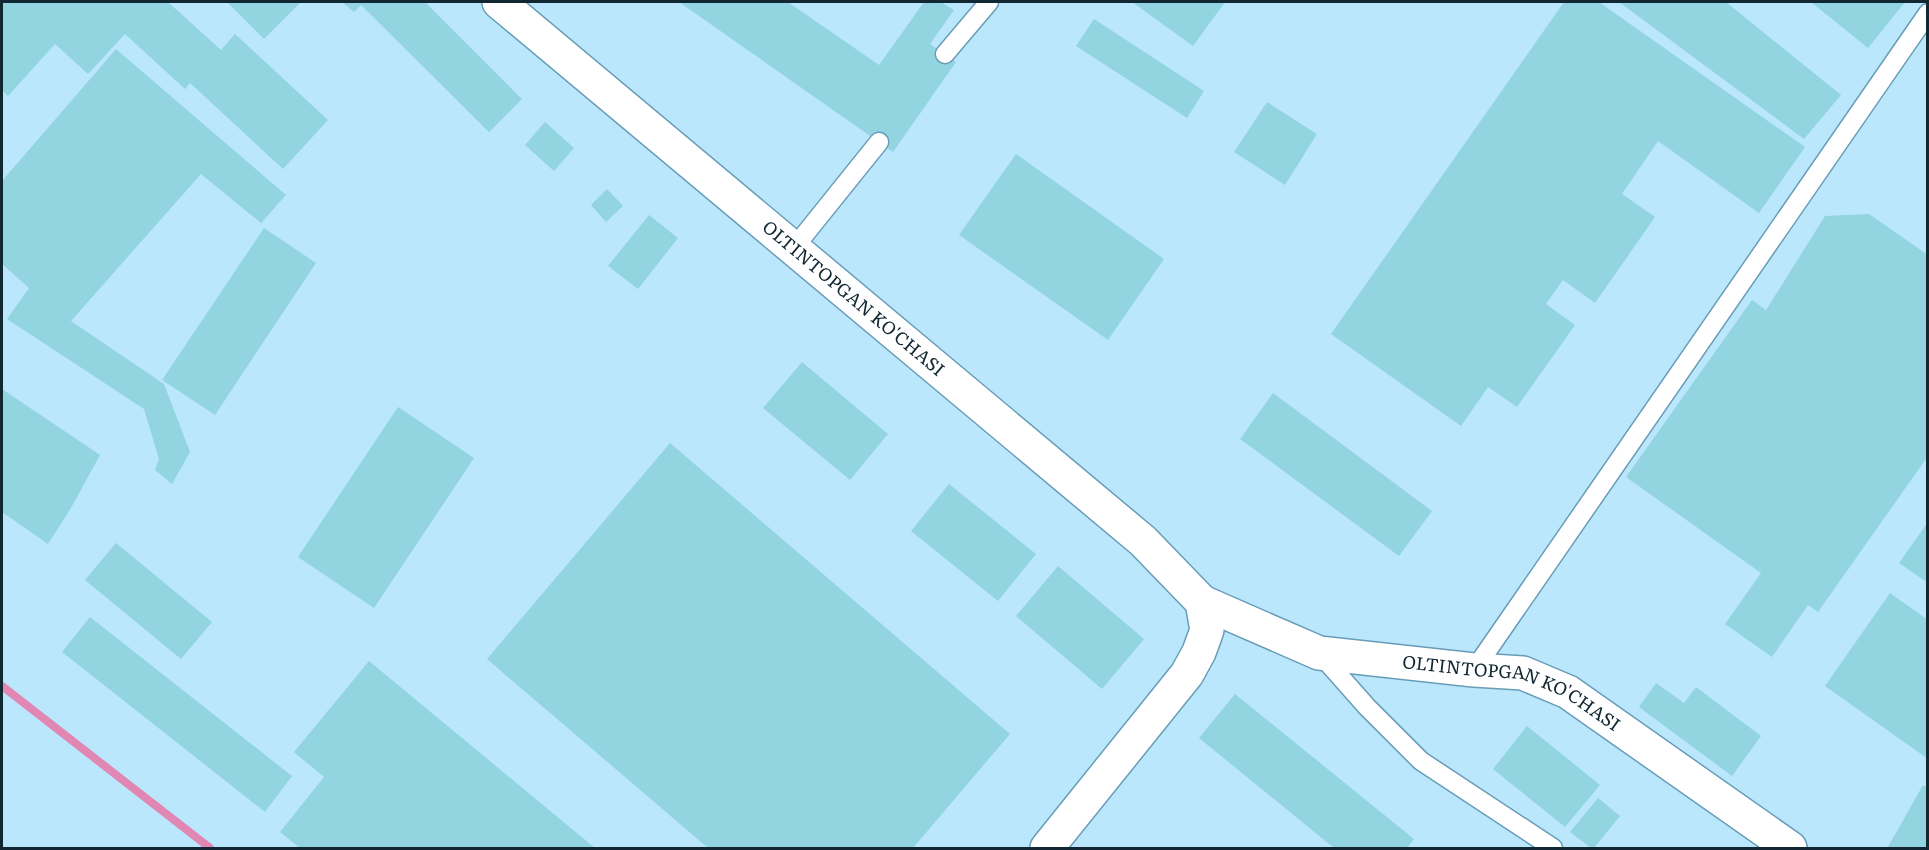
<svg xmlns="http://www.w3.org/2000/svg" width="1929" height="850" viewBox="0 0 1929 850" font-family="Literata,serif">
  <rect width="100%" height="100%" fill="#bbe7fd"/>
  <g fill="none" stroke-linecap="round" stroke-linejoin="round">
    <!-- stream -->
    <path stroke="#e087b3" stroke-width="8" d="M 2,686 L 210,848"/>
  </g>
  <!-- building -->
  <g fill="#92d4df">
    <path d="M 2,2 L 168,2 L 221,50 L 235,34 L 328,120 L 283,169 L 190,83 L 185,89 L 125,34 L 88,74 L 55,44 L 8,96 L 2,90 Z"/>
    <path d="M 227,2 L 301,2 L 264,39 Z"/>
    <path d="M 342,2 L 425,2 L 522,99 L 489,132 L 361,5 L 354,12 Z"/>
    <path d="M 679,2 L 788,2 L 879,65 L 924,2 L 941,2 L 954,10 L 930,44 L 956,62 L 893,152 Z"/>
    <path d="M 1132,2 L 1225,2 L 1193,46 Z"/>
    <path d="M 1564,2 L 1599,2 L 1805,147 L 1759,213 L 1658,141 L 1622,194 L 1655,217 L 1595,303 L 1563,280 L 1546,304 L 1575,325 L 1517,407 L 1488,387 L 1461,426 L 1331,334 Z"/>
    <path d="M 1619,2 L 1726,2 L 1841,95 L 1804,139 Z"/>
    <path d="M 1811,2 L 1905,2 L 1868,48 Z"/>
    <path d="M 1094,19 L 1204,91 L 1187,118 L 1076,46 Z"/>
    <path d="M 116,49 L 286,195 L 261,223 L 201,174 L 71,321 L 164,384 L 190,452 L 172,484 L 155,470 L 159,459 L 144,409 L 7,319 L 29,288 L 2,264 L 2,181 Z"/>
    <path d="M 1267,102 L 1317,134 L 1285,185 L 1234,152 Z"/>
    <path d="M 545,122 L 574,148 L 554,171 L 525,145 Z"/>
    <path d="M 1016,154 L 1164,259 L 1108,340 L 959,235 Z"/>
    <path d="M 607,189 L 623,206 L 606,222 L 591,205 Z"/>
    <path d="M 1869,214 L 1928,255 L 1928,456 L 1818,612 L 1808,605 L 1772,657 L 1725,624 L 1761,573 L 1626,477 L 1752,300 L 1766,310 L 1825,216 Z"/>
    <path d="M 649,215 L 678,238 L 638,289 L 608,266 Z"/>
    <path d="M 264,228 L 316,263 L 215,415 L 162,380 Z"/>
    <path d="M 802,362 L 888,434 L 850,480 L 763,408 Z"/>
    <path d="M 2,389 L 100,455 L 71,508 L 48,544 L 2,512 Z"/>
    <path d="M 1273,393 L 1432,511 L 1399,556 L 1240,439 Z"/>
    <path d="M 398,407 L 474,458 L 374,608 L 298,557 Z"/>
    <path d="M 670,443 L 1010,734 L 913,848 L 708,848 L 487,659 Z"/>
    <path d="M 949,484 L 1036,554 L 998,601 L 911,531 Z"/>
    <path d="M 1928,522 L 1928,583 L 1899,563 Z"/>
    <path d="M 116,543 L 212,622 L 181,659 L 85,580 Z"/>
    <path d="M 1058,566 L 1144,639 L 1102,689 L 1016,616 Z"/>
    <path d="M 1890,593 L 1928,620 L 1928,759 L 1825,686 Z"/>
    <path d="M 90,617 L 292,776 L 265,812 L 62,652 Z"/>
    <path d="M 369,661 L 595,848 L 300,848 L 280,832 L 324,777 L 294,752 Z"/>
    <path d="M 1656,683 L 1684,703 L 1696,687 L 1761,736 L 1732,776 L 1639,707 Z"/>
    <path d="M 1235,694 L 1414,839 L 1407,848 L 1334,848 L 1199,738 Z"/>
    <path d="M 1527,726 L 1600,785 L 1565,827 L 1493,769 Z"/>
    <path d="M 1923,785 L 1928,788 L 1928,848 L 1890,848 L 1888,847 Z"/>
    <path d="M 1598,798 L 1620,816 L 1594,848 L 1591,848 L 1570,832 Z"/>
  </g>
  <g fill="none" stroke-linecap="round" stroke-linejoin="round">
    <defs>
      <g id="lane">
        <path d="M 945,54 L 989,2"/>
        <path d="M 793,249 L 879,142"/>
        <path d="M 1321,655 L 1367,707 L 1421,761 L 1553,848"/>
        <path d="M 1474,670 L 1928,13"/>
      </g>
      <g id="street">
        <path id="s1" d="M 1202,602 L 1319,653 L 1474,670 L 1523,673 L 1568,692 L 1790,848"/>
      </g>
      <g id="secondary">
        <path id="s2" d="M 499,2 L 1143,541 L 1202,602 L 1207,630 L 1199,652 L 1187,674 L 1047,848"/>
      </g>
    </defs>
    <!-- lane casing -->
    <use href="#lane" stroke="#679db7" stroke-width="21"/>
    <!-- street casing -->
    <use href="#street" stroke="#679db7" stroke-width="36"/>
    <!-- secondary casing -->
    <use href="#secondary" stroke="#679db7" stroke-width="36"/>
    <!-- lane -->
    <use href="#lane" stroke="#fff" stroke-width="18"/>
    <!-- street -->
    <use href="#street" stroke="#fff" stroke-width="33"/>
    <!-- secondary -->
    <use href="#secondary" stroke="#fff" stroke-width="33"/>
  </g>
  <g text-anchor="middle" stroke-width="4.5" stroke-linejoin="round" paint-order="stroke">
    <!-- street labels -->
    <g font-size="18" fill="#112731" stroke="#dbf1fc">
      <text dy="6" stroke="none"><textPath href="#s2" startOffset="462">OLTINTOPGAN KO'CHASI</textPath></text>
      <text dy="6" stroke="none"><textPath href="#s1" startOffset="327">OLTINTOPGAN KO'CHASI</textPath></text>
    </g>
  </g>
  <!-- border -->
  <rect width="1929" height="850" fill="none" stroke="#112731" stroke-width="6"/>
</svg>
